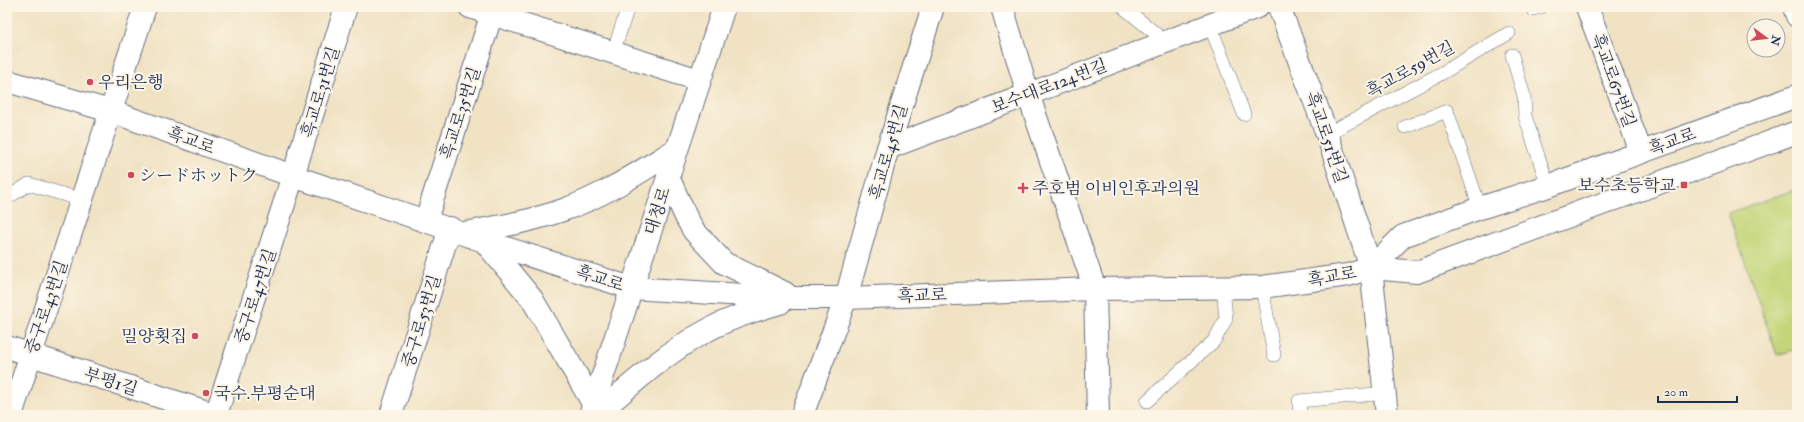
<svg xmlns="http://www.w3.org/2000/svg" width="1804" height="422" viewBox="0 0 1804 422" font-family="'IM FELL Double Pica','Noto Serif KR','Noto Serif JP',serif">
  <rect width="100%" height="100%" fill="#fcf5e5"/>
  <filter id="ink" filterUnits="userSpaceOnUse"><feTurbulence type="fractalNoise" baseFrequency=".025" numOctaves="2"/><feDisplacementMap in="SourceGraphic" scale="8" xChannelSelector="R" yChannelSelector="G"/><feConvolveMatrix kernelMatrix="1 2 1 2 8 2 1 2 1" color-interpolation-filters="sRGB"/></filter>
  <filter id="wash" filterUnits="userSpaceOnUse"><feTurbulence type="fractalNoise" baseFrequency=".012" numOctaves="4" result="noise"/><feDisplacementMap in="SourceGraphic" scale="16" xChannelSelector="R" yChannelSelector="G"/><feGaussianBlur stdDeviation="0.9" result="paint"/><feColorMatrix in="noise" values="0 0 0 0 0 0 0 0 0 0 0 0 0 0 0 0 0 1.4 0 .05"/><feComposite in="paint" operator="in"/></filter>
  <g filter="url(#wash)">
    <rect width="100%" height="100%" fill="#f0e2c3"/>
    <!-- green -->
    <path fill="#c2d578" stroke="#6e826b" d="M 1797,189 L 1797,349 L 1777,355 L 1728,213 Z"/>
  </g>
  <g filter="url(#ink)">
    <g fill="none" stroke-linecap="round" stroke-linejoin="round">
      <defs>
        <g id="service">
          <path d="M 1123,7 L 1166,42"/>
          <path d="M 1532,7 L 1533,9 L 1541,7"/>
          <path d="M 1210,25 L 1244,114"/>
          <path d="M 613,53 L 628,7"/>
          <path d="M 1512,55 L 1524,96 L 1525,116 L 1548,186"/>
          <path d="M 1405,127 L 1447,111 L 1480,208"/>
          <path d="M 1327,134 L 1444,72 L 1509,33"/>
          <path d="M 7,198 L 29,184 L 82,200"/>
          <path d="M 1262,287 L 1274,355"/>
          <path d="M 1147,401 L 1214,341 L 1226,319 L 1223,287"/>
          <path d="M 1300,415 L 1299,401 L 1386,393"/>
        </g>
        <g id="minor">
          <path d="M 470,7 L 699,80"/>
          <path d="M 1002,7 L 1028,94 L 1095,289 L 1098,415"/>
          <path d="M 1279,7 L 1327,134 L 1371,268 L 1387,415"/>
          <path d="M 1587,7 L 1641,152"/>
          <path d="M 1794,7 L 1797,16"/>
          <path d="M 888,148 L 1257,7"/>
          <path d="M 426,220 L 494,7"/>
          <path d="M 7,347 L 216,415"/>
          <path d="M 11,415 L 145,7"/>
          <path d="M 216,415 L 293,176 L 346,7"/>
          <path d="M 391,415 L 450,228"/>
          <path d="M 802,415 L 846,298 L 888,148 L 933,7"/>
        </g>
        <g id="secondary">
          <path d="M 7,81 L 110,111 L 293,176 L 484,241 L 631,288 L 795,298 L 846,298 L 1095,289 L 1262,287 L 1348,275 L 1371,268 L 1403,236 L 1480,208 L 1548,186 L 1797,96"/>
          <path d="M 668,177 L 686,217 L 694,231 L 724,263 L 785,293"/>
          <path d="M 465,233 C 498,227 532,221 563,210 C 604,196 641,171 677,149"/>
          <path d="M 484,241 L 532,299 L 594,405"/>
          <path d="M 1371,268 L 1417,272 L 1797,132"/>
          <path d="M 590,415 L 724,7"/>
          <path d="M 596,415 C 631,385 665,353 706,331 C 729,318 755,310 780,303"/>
        </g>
      </defs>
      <!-- service casing -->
      <use href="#service" stroke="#666e81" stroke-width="14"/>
      <!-- minor casing -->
      <use href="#minor" stroke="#666e81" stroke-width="24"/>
      <!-- secondary casing -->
      <use href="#secondary" stroke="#666e81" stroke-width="24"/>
      <!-- service -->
      <use href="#service" stroke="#fff" stroke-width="13"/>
      <!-- minor -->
      <use href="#minor" stroke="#fff" stroke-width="22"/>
      <!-- secondary -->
      <use href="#secondary" stroke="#fff" stroke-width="22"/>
    </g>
  </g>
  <!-- markers -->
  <g fill="#d1495b" stroke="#fcf5e5" stroke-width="1.5">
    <circle cx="90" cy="82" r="4"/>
    <circle cx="131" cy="175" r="4"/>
    <rect x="1680" y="181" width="8" height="8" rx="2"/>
    <path d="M1021 182h4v4h4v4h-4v4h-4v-4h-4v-4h4z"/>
    <circle cx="195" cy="336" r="4"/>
    <circle cx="206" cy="393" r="4"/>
  </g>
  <g text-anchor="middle" stroke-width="4" stroke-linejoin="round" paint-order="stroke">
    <!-- street labels -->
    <g font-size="17" fill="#1b2f5e" stroke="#fcf5e5">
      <text transform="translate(1410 69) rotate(-29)" y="6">흑교로59번길</text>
      <text transform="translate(1614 80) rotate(70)" y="6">흑교로67번길</text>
      <text transform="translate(1049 86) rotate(-21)" y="6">보수대로124번길</text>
      <text transform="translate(320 92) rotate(-73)" y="6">흑교로31번길</text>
      <text transform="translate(460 113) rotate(-72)" y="6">흑교로35번길</text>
      <text transform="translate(1327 137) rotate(71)" y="6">흑교로51번길</text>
      <text transform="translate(191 140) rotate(20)" y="6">흑교로</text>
      <text transform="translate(1672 141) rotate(-20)" y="6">흑교로</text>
      <text transform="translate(888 152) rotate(-74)" y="6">흑교로45번길</text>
      <text transform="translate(657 211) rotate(-72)" y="6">대청로</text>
      <text transform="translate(1332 276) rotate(-10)" y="6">흑교로</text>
      <text transform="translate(600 278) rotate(18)" y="6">흑교로</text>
      <text transform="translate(922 295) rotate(-2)" y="6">흑교로</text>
      <text transform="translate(255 296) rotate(-72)" y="6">중구로47번길</text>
      <text transform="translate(46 307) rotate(-71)" y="6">중구로43번길</text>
      <text transform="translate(421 321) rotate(-73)" y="6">중구로53번길</text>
      <text transform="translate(111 381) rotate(18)" y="6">부평1길</text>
    </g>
    <!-- poi labels -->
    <g font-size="17" fill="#1b2f5e" stroke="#fcf5e5" text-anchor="start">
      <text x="98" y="88">우리은행</text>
      <text x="139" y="181">シードホットク</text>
      <text x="1676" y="191" text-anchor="end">보수초등학교</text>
      <text x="1032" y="194">주호범 이비인후과의원</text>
      <text x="187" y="342" text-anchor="end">밀양횟집</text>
      <text x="214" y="399">국수.부평순대</text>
    </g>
  </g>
  <!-- margin -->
  <rect width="1804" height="422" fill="none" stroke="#fcf5e5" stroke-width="24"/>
  <!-- north arrow -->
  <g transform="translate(1766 38) rotate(105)"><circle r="19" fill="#fcf5e5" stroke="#a2a6af"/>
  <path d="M0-3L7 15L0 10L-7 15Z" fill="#d1495b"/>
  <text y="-6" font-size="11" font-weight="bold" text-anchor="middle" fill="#1b2f5e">N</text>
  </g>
  <!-- scale -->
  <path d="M1658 396v6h79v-6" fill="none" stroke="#1b2f5e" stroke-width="2"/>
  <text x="1664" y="396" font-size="12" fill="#1b2f5e" stroke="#fcf5e5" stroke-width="3" paint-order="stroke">20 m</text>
</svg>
